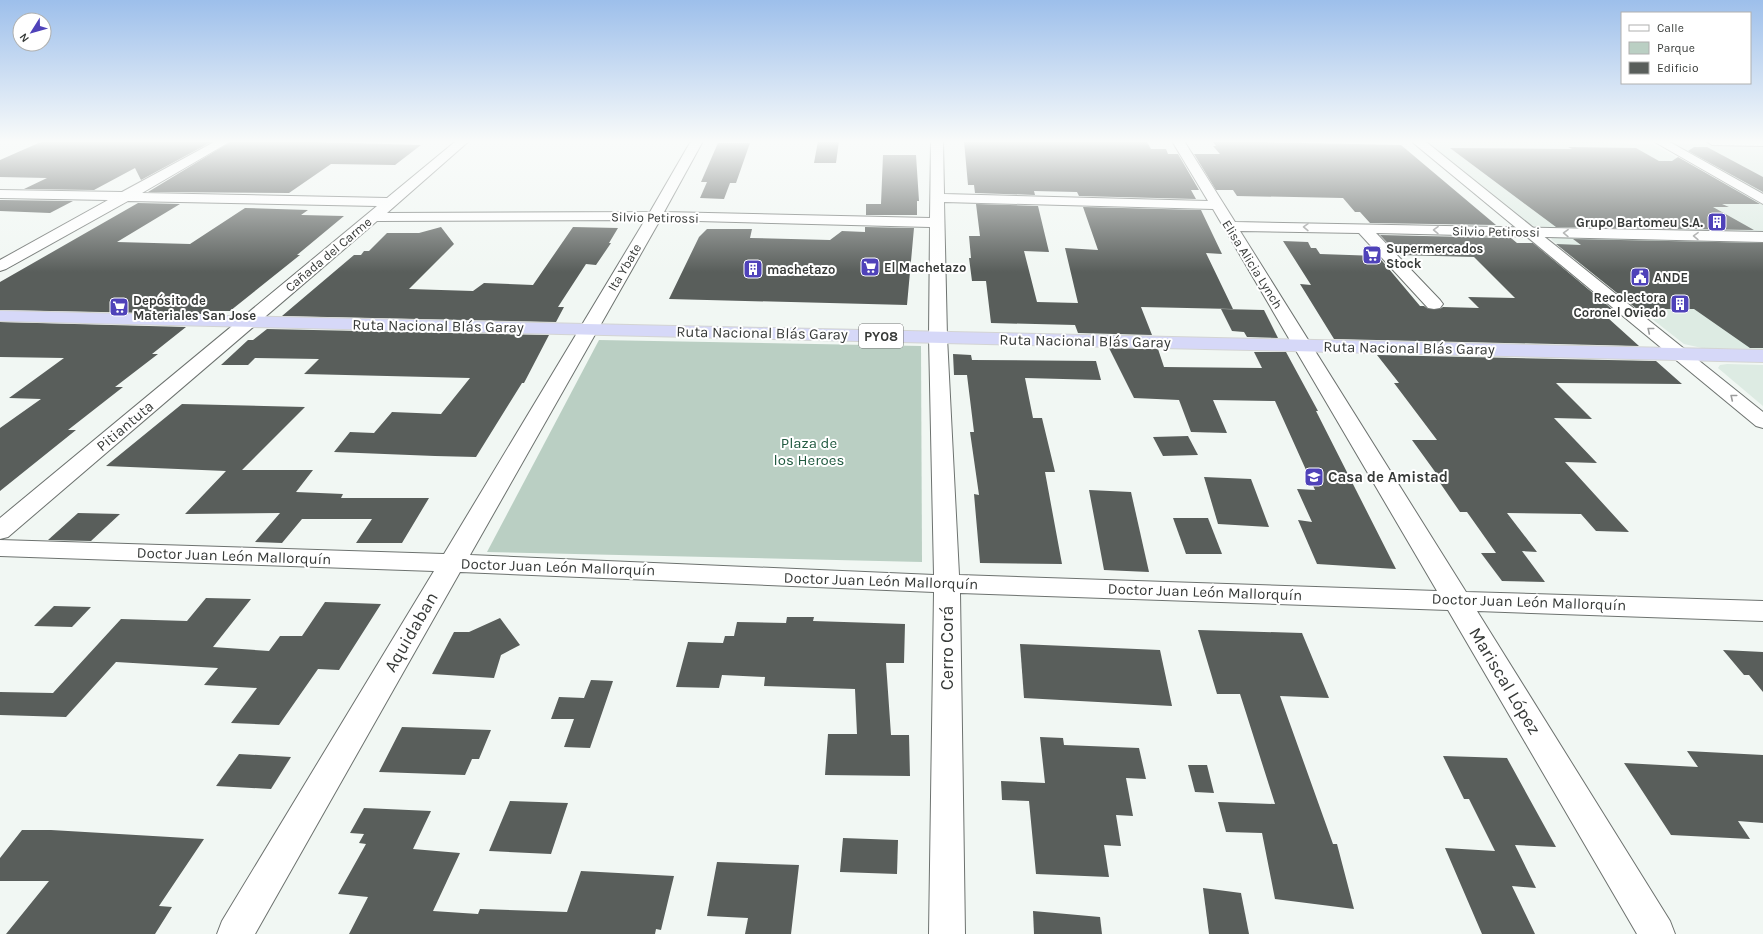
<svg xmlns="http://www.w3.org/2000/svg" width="1763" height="934" viewBox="0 0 1763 934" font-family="Karla,sans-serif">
  <rect width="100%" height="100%" fill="#f1f7f3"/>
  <!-- built -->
  <g fill="#ddebe3">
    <path d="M 1426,141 L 1564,141 L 1652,144 L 1763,204 L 1763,231 L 1537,227 L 1526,223 Z"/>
    <path d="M 1675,143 L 1763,145 L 1763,195 L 1673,145 Z"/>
    <path d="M 1553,237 L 1763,240 L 1763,349 L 1702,348 L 1684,344 L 1553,241 L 1551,239 Z"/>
    <path d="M 1727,364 L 1763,365 L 1763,406 L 1718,368 L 1720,365 Z"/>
  </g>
  <!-- green -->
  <path fill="#bacfc3" d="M 599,340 L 921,346 L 922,562 L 487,552 Z"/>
  <!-- building -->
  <g fill="#595e5b">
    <path d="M 43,141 L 213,141 L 141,180 L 135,168 L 94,190 L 24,189 L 47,178 L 0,177 L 0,160 Z"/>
    <path d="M 232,141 L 315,142 L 421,145 L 395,165 L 331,164 L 289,193 L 148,192 Z"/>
    <path d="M 818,141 L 839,141 L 836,163 L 814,163 Z"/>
    <path d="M 964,141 L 1147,142 L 1151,149 L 1166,149 L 1168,154 L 1178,154 L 1199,190 L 1191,190 L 1196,199 L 1079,196 L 1077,192 L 1034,191 L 1035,195 L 975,193 L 974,185 L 968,185 Z"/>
    <path d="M 1212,141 L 1401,145 L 1496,225 L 1370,223 L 1360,212 L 1355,212 L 1343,198 L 1237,196 L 1233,190 L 1216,190 L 1194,154 L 1220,154 L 1213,146 L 1216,146 Z"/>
    <path d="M 718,143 L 750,143 L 736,183 L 730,183 L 724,199 L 700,198 L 707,182 L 701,182 Z"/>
    <path d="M 1568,147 L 1636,148 L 1659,161 L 1672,161 L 1678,157 L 1760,204 L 1722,204 L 1729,207 L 1713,207 L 1754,230 L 1556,227 L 1450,148 L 1572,149 Z"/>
    <path d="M 1694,147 L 1707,147 L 1763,177 L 1763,192 L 1688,151 Z"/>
    <path d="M 883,155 L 916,155 L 919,201 L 917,201 L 917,215 L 866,215 L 866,204 L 881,204 Z"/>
    <path d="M 0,200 L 2,200 L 73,201 L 50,213 L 0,211 Z"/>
    <path d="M 138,203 L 180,204 L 117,242 L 190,244 L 245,208 L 308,210 L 301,215 L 344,216 L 297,255 L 300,255 L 230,311 L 206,311 L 202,314 L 0,310 L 0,282 Z"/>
    <path d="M 976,204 L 1038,206 L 1049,252 L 1024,251 L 1037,302 L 1078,303 L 1065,248 L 1098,250 L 1083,207 L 1201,210 L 1222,254 L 1206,253 L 1233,309 L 1141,307 L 1152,335 L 1078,333 L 1075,325 L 991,323 L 986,281 L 972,281 L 969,258 L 971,258 L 969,236 L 980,236 Z"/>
    <path d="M 441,227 L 454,244 L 409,289 L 473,291 L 484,283 L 533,285 L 573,227 L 618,228 L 609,243 L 611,243 L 596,265 L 586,264 L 558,307 L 564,307 L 556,322 L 282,316 L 354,255 L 361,255 L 364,251 L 369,251 L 387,233 L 419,233 Z"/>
    <path d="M 865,227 L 914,228 L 907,305 L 669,299 L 699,237 L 707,229 L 752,229 L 750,238 L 830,240 L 842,231 L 865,232 Z"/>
    <path d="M 1380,235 L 1511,238 L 1517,243 L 1533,243 L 1612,309 L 1598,309 L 1639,346 L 1334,339 L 1300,284 L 1311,285 L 1283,241 L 1308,242 L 1311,248 L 1316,248 L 1320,254 L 1378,256 L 1420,306 L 1424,306 L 1428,309 L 1440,309 L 1443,307 L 1479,308 L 1468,297 L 1515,298 L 1474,257 L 1399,255 Z"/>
    <path d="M 1573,239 L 1763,243 L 1763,348 L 1750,348 L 1694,309 L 1637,309 L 1556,244 L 1581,245 Z"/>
    <path d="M 1221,309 L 1264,310 L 1278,338 L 1247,337 L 1244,332 L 1232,331 Z"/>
    <path d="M 0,322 L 186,327 L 152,354 L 158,354 L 115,387 L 123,387 L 68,430 L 76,430 L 0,491 L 0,428 L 41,399 L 9,398 L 64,358 L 0,357 Z"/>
    <path d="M 267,329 L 549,335 L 524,383 L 522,383 L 476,457 L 435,456 L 334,452 L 350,432 L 374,433 L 392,412 L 441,414 L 470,378 L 304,374 L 319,359 L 255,358 L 248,365 L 221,365 L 248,340 L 253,340 Z"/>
    <path d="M 1109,348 L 1158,349 L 1164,367 L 1262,368 L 1254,352 L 1286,352 L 1318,411 L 1316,411 L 1396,569 L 1317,564 L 1298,520 L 1312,522 L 1297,489 L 1315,490 L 1275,401 L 1213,400 L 1227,433 L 1191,432 L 1179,400 L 1134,398 Z"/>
    <path d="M 953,354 L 971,355 L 972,360 L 1096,361 L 1101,380 L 1025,378 L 1033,418 L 1042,418 L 1055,472 L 1045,472 L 1062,564 L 980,563 L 974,494 L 979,495 L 970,432 L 974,432 L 967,375 L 954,375 Z"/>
    <path d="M 1377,355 L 1656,361 L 1682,384 L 1556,383 L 1592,419 L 1554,418 L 1597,463 L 1565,462 L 1629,532 L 1596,531 L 1581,514 L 1507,513 L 1537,552 L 1522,551 L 1545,582 L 1502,581 L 1481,553 L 1496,553 L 1467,512 L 1460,512 L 1438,480 L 1441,480 L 1412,440 L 1437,440 L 1394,383 L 1399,383 Z"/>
    <path d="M 182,404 L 305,407 L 242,470 L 313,470 L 296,492 L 343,494 L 341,498 L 429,498 L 402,543 L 356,543 L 372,519 L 302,519 L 282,543 L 255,542 L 280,513 L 185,514 L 226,471 L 106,466 Z"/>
    <path d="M 1188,436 L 1198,455 L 1163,456 L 1153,437 Z"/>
    <path d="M 1204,477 L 1251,479 L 1269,527 L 1218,524 Z"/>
    <path d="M 1089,490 L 1131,492 L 1149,572 L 1104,570 Z"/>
    <path d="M 78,513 L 120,514 L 91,541 L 48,540 Z"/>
    <path d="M 1173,518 L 1208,518 L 1222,554 L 1186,554 Z"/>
    <path d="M 206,598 L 251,599 L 213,647 L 269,651 L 280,636 L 302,636 L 325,602 L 381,604 L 339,670 L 318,669 L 279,725 L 231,723 L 257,688 L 204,685 L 218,668 L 116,662 L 66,717 L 0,715 L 0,692 L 53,693 L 121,619 L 187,621 Z"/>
    <path d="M 54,606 L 91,607 L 72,627 L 34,626 Z"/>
    <path d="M 787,617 L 814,617 L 813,621 L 905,624 L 904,663 L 886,663 L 891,735 L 909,735 L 910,776 L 825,775 L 828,734 L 857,734 L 855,689 L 764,686 L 765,677 L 722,675 L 719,688 L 676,687 L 688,642 L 723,643 L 725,636 L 734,636 L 737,622 L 786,623 Z"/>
    <path d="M 500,618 L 520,645 L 501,655 L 494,678 L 432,674 L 454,632 L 469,632 Z"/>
    <path d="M 1198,630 L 1302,633 L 1329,698 L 1280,696 L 1333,844 L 1337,844 L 1354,909 L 1275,899 L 1262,833 L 1226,832 L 1218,802 L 1275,804 L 1240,694 L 1217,694 Z"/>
    <path d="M 1020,644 L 1160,650 L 1172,706 L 1024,698 Z"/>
    <path d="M 1723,650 L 1763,652 L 1763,692 L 1749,675 L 1744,675 Z"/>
    <path d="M 591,680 L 613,681 L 590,748 L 564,747 L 574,719 L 551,719 L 559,697 L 584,698 Z"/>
    <path d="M 402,727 L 491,730 L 479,759 L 472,759 L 465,775 L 379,772 Z"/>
    <path d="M 1040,737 L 1063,738 L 1064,745 L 1139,748 L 1146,779 L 1126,778 L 1133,816 L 1116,815 L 1121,846 L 1104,845 L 1109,877 L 1036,874 L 1029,801 L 1002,800 L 1001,781 L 1045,783 Z"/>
    <path d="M 1687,751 L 1763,755 L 1763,823 L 1738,821 L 1750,839 L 1671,835 L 1624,763 L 1698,767 Z"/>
    <path d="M 239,754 L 291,757 L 271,789 L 216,786 Z"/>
    <path d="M 1443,756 L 1507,758 L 1556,847 L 1515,845 L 1536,888 L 1512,886 L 1535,934 L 1482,934 L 1445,848 L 1495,851 L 1469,799 L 1464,799 Z"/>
    <path d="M 1188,765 L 1207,765 L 1214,793 L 1195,792 Z"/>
    <path d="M 510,801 L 568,803 L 551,854 L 489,851 Z"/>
    <path d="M 364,808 L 431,811 L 413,849 L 460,853 L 433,911 L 478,914 L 480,909 L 567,912 L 581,871 L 674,876 L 661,930 L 656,929 L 655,934 L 349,934 L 368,897 L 338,894 L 366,844 L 359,843 L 364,834 L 350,833 Z"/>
    <path d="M 22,830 L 51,830 L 204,839 L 159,906 L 172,907 L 155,934 L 6,934 L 49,881 L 0,881 L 0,858 Z"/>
    <path d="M 843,838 L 898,840 L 897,874 L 840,872 Z"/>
    <path d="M 717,862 L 799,865 L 791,934 L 745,934 L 748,918 L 707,916 Z"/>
    <path d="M 1203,888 L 1241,893 L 1249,934 L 1209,934 Z"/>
    <path d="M 1033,911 L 1100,917 L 1102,934 L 1034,934 Z"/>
  </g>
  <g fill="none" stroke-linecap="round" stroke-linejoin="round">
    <defs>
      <g id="minor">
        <path d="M 216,141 L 231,141 L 142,193 L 387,198 L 456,141 L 469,141 L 387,213 L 650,212 L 691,141 L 703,141 L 664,212 L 930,218 L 931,141 L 943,141 L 944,194 L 1208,201 L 1172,141 L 1184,141 L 1235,222 L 1763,232 L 1763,242 L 1376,233 L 1440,300 L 1443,304 L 1440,308 L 1434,309 L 1428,308 L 1359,233 L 1240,231 L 1466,592 L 1763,601 L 1763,621 L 1477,611 L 1670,921 L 1675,934 L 1637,934 L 1448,610 L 960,593 L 965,934 L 929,934 L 934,592 L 460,572 L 255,934 L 217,934 L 222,921 L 434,571 L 0,556 L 0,540 L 444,554 L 645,220 L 377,221 L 8,537 L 0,539 L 0,518 L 377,206 L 128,201 L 6,269 L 0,271 L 0,260 L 108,200 L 0,198 L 0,190 L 122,192 ZM 944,202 L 1213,209 L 1437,591 L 959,575 L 947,337 ZM 660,220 L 930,227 L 929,337 L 934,575 L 470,555 Z"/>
        <path d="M 1653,141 L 1668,141 L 1763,194 L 1763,204 Z"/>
        <path d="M 1706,141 L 1763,141 L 1763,146 L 1712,145 Z"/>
      </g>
      <path id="tertiary" d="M 1411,141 L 1425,141 L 1763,412 L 1763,428 L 1756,426 Z"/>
      <path id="trunk" d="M 0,311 L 1763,350 L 1763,362 L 0,321 Z"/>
    </defs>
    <!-- minor casing -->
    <use href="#minor" stroke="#6d726f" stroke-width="2"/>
    <!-- tertiary casing -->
    <use href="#tertiary" stroke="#6d726f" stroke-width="2"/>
    <!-- trunk casing -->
    <use href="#trunk" stroke="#d3d4d3" stroke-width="2"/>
    <!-- minor -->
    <use href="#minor" fill="#fff" fill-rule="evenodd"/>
    <!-- tertiary -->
    <use href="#tertiary" fill="#fff" fill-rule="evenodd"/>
    <!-- trunk -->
    <use href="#trunk" fill="#d6d8f8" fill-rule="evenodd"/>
  </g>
  <!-- one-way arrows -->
  <defs><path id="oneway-chevron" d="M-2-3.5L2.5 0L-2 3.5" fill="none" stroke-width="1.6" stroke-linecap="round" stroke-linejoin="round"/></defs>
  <g stroke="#9b9c9c">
    <use href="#oneway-chevron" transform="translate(1306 227) rotate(-179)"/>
    <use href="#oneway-chevron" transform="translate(1436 230) rotate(-179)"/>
    <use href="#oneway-chevron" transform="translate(1566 233) rotate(-179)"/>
    <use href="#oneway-chevron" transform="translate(1696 236) rotate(-179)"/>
    <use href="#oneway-chevron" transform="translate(1650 330) rotate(-141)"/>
    <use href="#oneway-chevron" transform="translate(1733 397) rotate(-141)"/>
  </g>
  <!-- sky -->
  <linearGradient id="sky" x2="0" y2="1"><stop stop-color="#9dbfeb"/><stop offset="0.52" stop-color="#f9fbfa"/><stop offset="1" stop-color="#f9fbfa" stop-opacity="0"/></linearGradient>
  <rect width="1763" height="272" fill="url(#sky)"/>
  <!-- icons -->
  <defs>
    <symbol id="building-square" viewBox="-11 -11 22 22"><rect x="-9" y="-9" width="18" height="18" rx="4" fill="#4f42b9" stroke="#fff"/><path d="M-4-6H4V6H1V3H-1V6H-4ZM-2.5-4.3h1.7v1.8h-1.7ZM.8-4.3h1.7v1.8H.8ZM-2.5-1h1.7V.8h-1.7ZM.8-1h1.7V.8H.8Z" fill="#fff"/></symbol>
    <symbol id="supermarket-square" viewBox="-11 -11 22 22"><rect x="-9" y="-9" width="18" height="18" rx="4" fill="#4f42b9" stroke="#fff"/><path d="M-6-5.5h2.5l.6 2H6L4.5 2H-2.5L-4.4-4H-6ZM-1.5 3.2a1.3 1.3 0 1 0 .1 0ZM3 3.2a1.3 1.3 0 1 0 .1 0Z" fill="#fff"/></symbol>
    <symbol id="civic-square" viewBox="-11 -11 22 22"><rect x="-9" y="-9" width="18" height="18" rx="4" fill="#4f42b9" stroke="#fff"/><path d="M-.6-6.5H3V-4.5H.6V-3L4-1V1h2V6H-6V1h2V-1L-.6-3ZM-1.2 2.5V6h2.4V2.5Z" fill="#fff"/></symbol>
    <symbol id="school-square" viewBox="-11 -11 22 22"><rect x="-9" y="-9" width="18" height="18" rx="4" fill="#4f42b9" stroke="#fff"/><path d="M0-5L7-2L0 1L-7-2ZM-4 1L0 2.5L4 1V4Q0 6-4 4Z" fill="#fff"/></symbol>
  </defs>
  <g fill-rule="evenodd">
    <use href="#building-square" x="1706" y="211" width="22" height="22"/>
    <use href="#supermarket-square" x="1361" y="244" width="22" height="22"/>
    <use href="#supermarket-square" x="859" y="256" width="22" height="22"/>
    <use href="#building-square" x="742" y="258" width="22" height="22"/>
    <use href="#civic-square" x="1629" y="266" width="22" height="22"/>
    <use href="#building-square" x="1669" y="293" width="22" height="22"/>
    <use href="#supermarket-square" x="108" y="296" width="22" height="22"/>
    <use href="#school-square" x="1303" y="466" width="22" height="22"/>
  </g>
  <g text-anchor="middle" stroke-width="4" stroke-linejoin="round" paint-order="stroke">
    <!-- far-street labels -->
    <g font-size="13" fill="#373a38" stroke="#fff">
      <text transform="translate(655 217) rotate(1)" y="5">Silvio Petirossi</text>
      <text transform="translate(1496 231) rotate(1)" y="5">Silvio Petirossi</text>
      <text transform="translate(328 254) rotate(-40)" y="5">Cañada del Carme</text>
      <text transform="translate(1253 264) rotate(58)" y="5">Elisa Alicia Lynch</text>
      <text transform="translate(624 267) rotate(-59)" y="5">Ita Ybate</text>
    </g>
    <!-- far-poi labels -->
    <g font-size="13" font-weight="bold" fill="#373a38" stroke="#fff" text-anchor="start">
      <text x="1703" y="227" text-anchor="end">Grupo Bartomeu S.A.</text>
      <text x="1386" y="253">Supermercados<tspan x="1386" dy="15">Stock</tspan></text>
      <text x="884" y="272">El Machetazo</text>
      <text x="767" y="274">machetazo</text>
      <text x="1654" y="282">ANDE</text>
      <text x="1666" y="302" text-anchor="end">Recolectora<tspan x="1666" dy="15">Coronel Oviedo</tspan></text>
      <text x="133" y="305">Depósito de<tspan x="133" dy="15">Materiales San Jose</tspan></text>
    </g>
    <!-- shield labels -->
    <rect fill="#fff" stroke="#737574" stroke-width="1" x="859" y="324" width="44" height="24" rx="3"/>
    <g font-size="14" font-weight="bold" fill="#373a38">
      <text x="881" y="341">PY08</text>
    </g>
    <!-- street labels -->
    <g font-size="15" fill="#373a38" stroke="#fff">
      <text transform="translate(438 326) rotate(1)" y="5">Ruta Nacional Blás Garay</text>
      <text transform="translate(762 333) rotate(1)" y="5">Ruta Nacional Blás Garay</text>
      <text transform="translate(1085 341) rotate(1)" y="5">Ruta Nacional Blás Garay</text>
      <text transform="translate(1409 348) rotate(1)" y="5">Ruta Nacional Blás Garay</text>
      <text transform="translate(125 426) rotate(-40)" y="5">Pitiantuta</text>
      <text transform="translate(234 556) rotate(2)" y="5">Doctor Juan León Mallorquín</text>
      <text transform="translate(558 567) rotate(2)" y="5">Doctor Juan León Mallorquín</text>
      <text transform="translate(881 581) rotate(2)" y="5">Doctor Juan León Mallorquín</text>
      <text transform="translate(1205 592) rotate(2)" y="5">Doctor Juan León Mallorquín</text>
      <text transform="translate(1529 602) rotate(2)" y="5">Doctor Juan León Mallorquín</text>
    </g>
    <!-- park labels -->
    <g font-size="15" fill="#215a40" stroke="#fff">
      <text x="809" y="448">Plaza de<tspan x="809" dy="17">los Heroes</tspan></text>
    </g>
    <!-- poi labels -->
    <g font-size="15" font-weight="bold" fill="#373a38" stroke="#fff" text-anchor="start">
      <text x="1328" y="482">Casa de Amistad</text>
    </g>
    <!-- near-street labels -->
    <g font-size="18" fill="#373a38" stroke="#fff">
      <text transform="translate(411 632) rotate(-60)" y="6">Aquidaban</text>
      <text transform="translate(947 648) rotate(-90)" y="6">Cerro Corá</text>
      <text transform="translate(1505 681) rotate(59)" y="6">Mariscal López</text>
    </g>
  </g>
  <!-- legend -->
  <rect x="1621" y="12" width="130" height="72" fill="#ffffff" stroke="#afb0af"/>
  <rect x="1629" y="25" width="20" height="6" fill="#ffffff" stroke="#afb0af"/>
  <text x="1657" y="32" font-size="12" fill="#373a38">Calle</text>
  <rect x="1629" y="42" width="20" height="12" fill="#bacfc3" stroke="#afb0af"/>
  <text x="1657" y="52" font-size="12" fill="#373a38">Parque</text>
  <rect x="1629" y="62" width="20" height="12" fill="#595e5b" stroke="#afb0af"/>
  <text x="1657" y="72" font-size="12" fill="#373a38">Edificio</text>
  <!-- north arrow -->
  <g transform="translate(32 32) rotate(233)"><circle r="19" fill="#ffffff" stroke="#afb0af"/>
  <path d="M0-3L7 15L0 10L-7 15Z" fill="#4f42b9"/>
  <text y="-6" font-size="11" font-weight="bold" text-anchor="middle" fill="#373a38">N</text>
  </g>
</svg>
